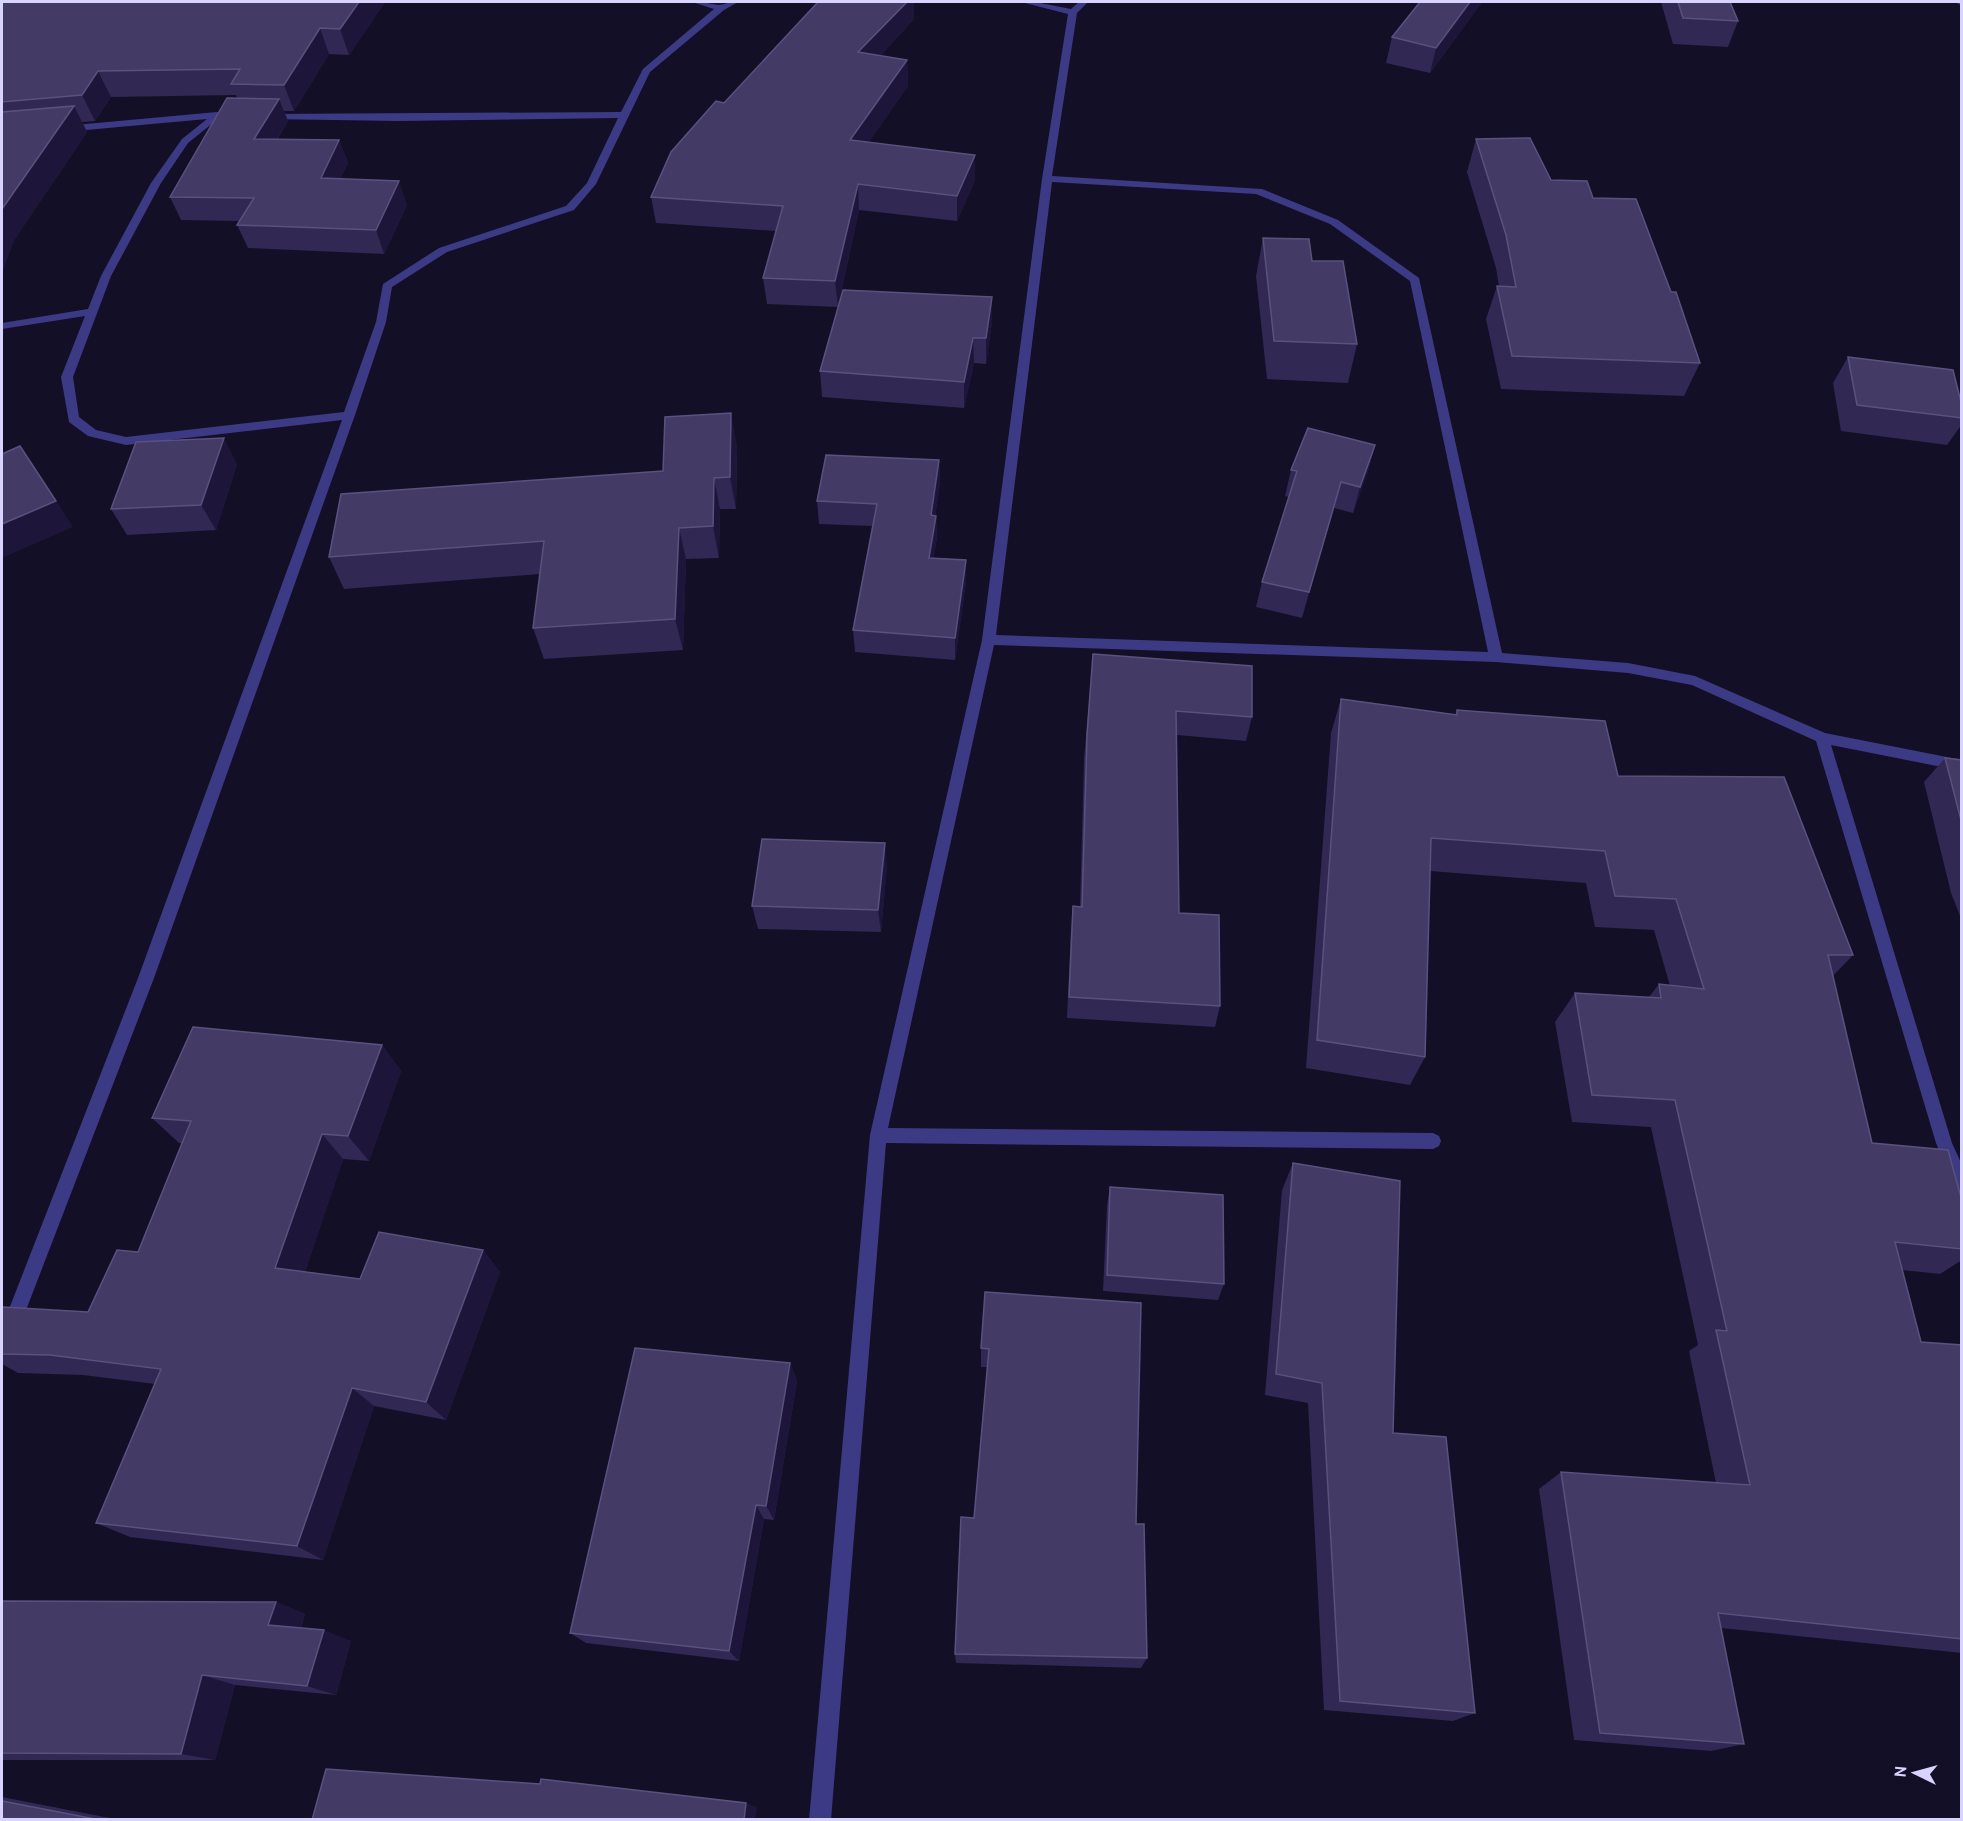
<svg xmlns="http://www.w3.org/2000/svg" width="1963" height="1821" viewBox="0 0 1963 1821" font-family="Cabin,sans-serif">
  <rect width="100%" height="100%" fill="#130f26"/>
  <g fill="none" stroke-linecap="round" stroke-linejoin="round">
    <!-- minor -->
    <g fill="#3d3a85" fill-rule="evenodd">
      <path d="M 692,2 C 701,1 709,4 718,5 C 725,5 731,1 738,2 L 724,10 L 650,72 L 596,184 L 574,210 L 447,252 L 392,287 L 386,322 L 355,415 L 154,978 L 11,1349 L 8,1355 L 2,1358 L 2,1327 L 138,978 L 342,420 L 126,445 L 88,436 L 69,422 L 61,377 L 85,316 L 2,329 L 2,323 L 88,309 L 101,276 L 151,183 L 182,139 L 207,119 L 64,132 L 59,129 L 64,126 L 217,112 L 223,115 L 188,143 L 161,183 L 111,276 L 73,377 L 79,417 L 96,430 L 126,437 L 344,412 L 376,322 L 383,284 L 439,248 L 566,206 L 587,183 L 618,118 L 399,121 L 268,119 L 263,116 L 265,114 L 621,112 L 643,69 L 714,9 Z"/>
      <path d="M 1021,2 L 1035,2 L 1071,9 L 1079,2 L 1088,2 L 1077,13 L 1052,176 L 1262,189 L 1338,220 L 1419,278 L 1502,653 L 1628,663 L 1695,676 L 1825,733 L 1962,760 L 1962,771 L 1831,745 L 1952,1143 L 1962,1165 L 1962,1194 L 1956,1192 L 1936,1143 L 1816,741 L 1692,685 L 1628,673 L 1496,662 L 994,645 L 888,1128 L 1433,1133 L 1439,1136 L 1441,1141 L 1439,1146 L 1433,1149 L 886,1143 L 831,1820 L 809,1820 L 870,1135 L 982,640 L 1042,179 L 1068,14 ZM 1052,182 L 1256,194 L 1330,224 L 1410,281 L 1488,652 L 996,635 Z"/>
      <path d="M 1957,2 L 1962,2 L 1962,5 L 1958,4 Z"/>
    </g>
  </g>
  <!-- wall -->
  <g fill="#312854">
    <path d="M 2,2 L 385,2 L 349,55 L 329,54 L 294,111 L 284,111 L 288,121 L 277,140 L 339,140 L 348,163 L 340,179 L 407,205 L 384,254 L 248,248 L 237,225 L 240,221 L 181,220 L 170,197 L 237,98 L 236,95 L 111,97 L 95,121 L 82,122 L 87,132 L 14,240 L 2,272 Z"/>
    <path d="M 1482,2 L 1430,73 L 1386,63 L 1392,37 Z"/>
    <path d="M 1661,2 L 1730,2 L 1738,21 L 1728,47 L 1673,44 Z"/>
    <path d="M 914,19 L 880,56 L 907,60 L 908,86 L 868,143 L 975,180 L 957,221 L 859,210 L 838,307 L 767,304 L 763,278 L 776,231 L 656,223 L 651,197 L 724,103 Z"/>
    <path d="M 1476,139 L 1551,180 L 1593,198 L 1671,292 L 1700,363 L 1684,396 L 1501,389 L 1486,319 L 1497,286 L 1499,286 L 1496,268 L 1467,172 Z"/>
    <path d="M 1263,238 L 1312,261 L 1357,344 L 1348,383 L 1267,379 L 1256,276 Z"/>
    <path d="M 992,322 L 986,364 L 974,363 L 964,408 L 822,397 L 820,371 Z"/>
    <path d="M 1848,357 L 1962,406 L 1962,424 L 1947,445 L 1841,431 L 1833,383 Z"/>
    <path d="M 737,445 L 736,509 L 720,509 L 719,558 L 686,559 L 683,650 L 544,659 L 533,628 L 540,574 L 344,589 L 329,557 L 663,471 Z"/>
    <path d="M 1375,445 L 1368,471 L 1353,513 L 1334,508 L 1302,618 L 1256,607 L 1262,582 L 1289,497 L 1285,496 L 1291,470 Z"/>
    <path d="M 939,460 L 940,483 L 935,516 L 936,516 L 937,538 L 933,558 L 966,560 L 966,582 L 955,660 L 855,652 L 853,630 L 872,526 L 819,524 L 817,501 Z"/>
    <path d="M 237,464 L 216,530 L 127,535 L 111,509 Z"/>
    <path d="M 1093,654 L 1252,717 L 1246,741 L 1177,735 L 1179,913 L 1220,1006 L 1215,1027 L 1067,1018 L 1071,929 L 1073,906 L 1080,907 L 1084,759 Z"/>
    <path d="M 1341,699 L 1455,715 L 1457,710 L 1618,776 L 1853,955 L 1833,976 L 1872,1143 L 1962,1201 L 1962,1260 L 1940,1274 L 1902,1270 L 1921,1342 L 1962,1345 L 1962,1653 L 1721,1628 L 1744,1744 L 1711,1751 L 1574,1740 L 1539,1489 L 1561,1472 L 1716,1483 L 1689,1351 L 1698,1345 L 1651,1127 L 1572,1122 L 1555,1022 L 1575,993 L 1649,997 L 1659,984 L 1670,986 L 1654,930 L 1595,927 L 1586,883 L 1430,871 L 1425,1057 L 1410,1085 L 1306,1068 L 1331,733 Z"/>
    <path d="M 1945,758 L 1962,760 L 1962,921 L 1951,893 L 1924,782 Z"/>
    <path d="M 887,866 L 881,932 L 758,929 L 752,906 Z"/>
    <path d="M 382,1045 L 401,1071 L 369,1161 L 343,1159 L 305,1272 L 360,1279 L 483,1250 L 500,1272 L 446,1420 L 374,1406 L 323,1560 L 130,1537 L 96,1523 L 155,1384 L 83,1375 L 18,1373 L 2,1364 L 2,1310 L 88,1312 L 138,1252 L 182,1143 L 179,1143 L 152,1118 Z"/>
    <path d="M 1293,1163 L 1393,1433 L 1475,1713 L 1453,1721 L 1324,1710 L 1308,1403 L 1265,1395 L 1282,1190 Z"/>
    <path d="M 1110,1187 L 1224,1284 L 1218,1300 L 1103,1291 L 1107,1205 Z"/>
    <path d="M 985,1292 L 1136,1524 L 1147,1658 L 1141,1668 L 956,1663 L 955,1654 L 974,1518 L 987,1367 L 981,1367 L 981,1348 Z"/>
    <path d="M 790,1363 L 797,1381 L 774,1520 L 764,1519 L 739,1661 L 586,1643 L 570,1633 Z"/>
    <path d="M 2,1601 L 276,1602 L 305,1614 L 301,1628 L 351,1641 L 336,1695 L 235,1685 L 215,1760 L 2,1760 Z"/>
    <path d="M 2,1797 L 120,1820 L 2,1820 Z"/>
  </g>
  <!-- shaded-wall -->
  <g fill="#1d163a">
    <path d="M 359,2 L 385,2 L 349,55 L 340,29 Z"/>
    <path d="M 907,2 L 914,2 L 914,19 L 860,77 L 858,52 Z"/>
    <path d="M 1470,2 L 1482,2 L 1430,73 L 1436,48 Z"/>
    <path d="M 320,28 L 329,54 L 294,111 L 284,85 Z"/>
    <path d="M 907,60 L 908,86 L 852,166 L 850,140 Z"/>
    <path d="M 98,71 L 111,97 L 95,121 L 82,95 Z"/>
    <path d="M 279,99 L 288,121 L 263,162 L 254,139 Z"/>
    <path d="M 74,106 L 87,132 L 14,240 L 2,272 L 2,209 Z"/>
    <path d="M 339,140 L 348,163 L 330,202 L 321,178 Z"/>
    <path d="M 975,155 L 975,180 L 957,221 L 957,196 Z"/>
    <path d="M 399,181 L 407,205 L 384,254 L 376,230 Z"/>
    <path d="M 858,184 L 859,210 L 838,307 L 835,281 Z"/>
    <path d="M 992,297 L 992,322 L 986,364 L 986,338 Z"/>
    <path d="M 973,338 L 974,363 L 964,408 L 964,382 Z"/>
    <path d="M 731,413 L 737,445 L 736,509 L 730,477 Z"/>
    <path d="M 224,438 L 237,464 L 216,530 L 201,505 Z"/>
    <path d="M 1375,445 L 1368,471 L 1353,513 L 1360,487 Z"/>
    <path d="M 20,446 L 73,527 L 2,558 L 2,524 Z"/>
    <path d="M 939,460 L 940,483 L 932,538 L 931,515 Z"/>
    <path d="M 714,478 L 720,509 L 719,558 L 713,526 Z"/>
    <path d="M 1341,482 L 1334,508 L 1302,618 L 1309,592 Z"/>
    <path d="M 936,516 L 937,538 L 930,581 L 929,558 Z"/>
    <path d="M 679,528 L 686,559 L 683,650 L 675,619 Z"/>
    <path d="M 966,560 L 966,582 L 955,660 L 955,638 Z"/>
    <path d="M 885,843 L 887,866 L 881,932 L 878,910 Z"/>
    <path d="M 382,1045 L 401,1071 L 369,1161 L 348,1136 Z"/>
    <path d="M 322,1134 L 343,1159 L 299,1290 L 275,1268 Z"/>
    <path d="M 483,1250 L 500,1272 L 446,1420 L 426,1402 Z"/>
    <path d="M 790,1363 L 797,1381 L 774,1520 L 766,1506 Z"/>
    <path d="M 352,1388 L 374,1406 L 323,1560 L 297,1546 Z"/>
    <path d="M 756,1505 L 764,1519 L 739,1661 L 729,1651 Z"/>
    <path d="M 276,1602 L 305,1614 L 298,1636 L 268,1625 Z"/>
    <path d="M 324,1630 L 351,1641 L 336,1695 L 307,1686 Z"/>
    <path d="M 202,1675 L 235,1685 L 215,1760 L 181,1754 Z"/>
    <path d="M 746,1803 L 757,1807 L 755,1820 L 744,1820 Z"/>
  </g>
  <!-- building -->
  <g fill="#433a66" stroke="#5a527e" stroke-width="1.5">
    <path d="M 2,2 L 359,2 L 340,29 L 320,28 L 284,85 L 231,84 L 240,69 L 98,71 L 82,95 L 2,102 Z"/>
    <path d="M 818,2 L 907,2 L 858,52 L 907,60 L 850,140 L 975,155 L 957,196 L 858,184 L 835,281 L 763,278 L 783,206 L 651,197 L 671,152 L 716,101 L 724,103 Z"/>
    <path d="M 1420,2 L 1470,2 L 1436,48 L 1392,37 Z"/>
    <path d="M 1678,2 L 1730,2 L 1738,21 L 1683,18 Z"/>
    <path d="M 227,98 L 279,99 L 254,139 L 339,140 L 321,178 L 399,181 L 376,230 L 237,225 L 254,198 L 170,197 Z"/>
    <path d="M 74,106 L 2,209 L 2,112 Z"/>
    <path d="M 1530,138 L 1551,180 L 1587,181 L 1593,198 L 1636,199 L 1671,292 L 1676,292 L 1700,363 L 1512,356 L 1497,286 L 1516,287 L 1506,235 L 1476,139 Z"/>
    <path d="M 1263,238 L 1309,239 L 1312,261 L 1343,261 L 1357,344 L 1274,341 Z"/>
    <path d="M 843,290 L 992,297 L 986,338 L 973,338 L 964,382 L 820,371 Z"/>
    <path d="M 1848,357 L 1953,370 L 1962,406 L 1962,418 L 1857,405 Z"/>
    <path d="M 731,413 L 730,477 L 714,478 L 713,526 L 679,528 L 675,619 L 533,628 L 544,541 L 329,557 L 341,494 L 663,471 L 665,417 Z"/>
    <path d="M 1308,428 L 1375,445 L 1360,487 L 1341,482 L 1309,592 L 1262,582 L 1297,471 L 1291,470 Z"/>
    <path d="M 224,438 L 201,505 L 111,509 L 136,442 Z"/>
    <path d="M 20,446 L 56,501 L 2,524 L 2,454 Z"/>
    <path d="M 826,455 L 939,460 L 931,515 L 936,516 L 929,558 L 966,560 L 955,638 L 853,630 L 877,504 L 817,501 Z"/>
    <path d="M 1093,654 L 1252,666 L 1252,717 L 1176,711 L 1179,913 L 1219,915 L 1220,1006 L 1069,997 L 1073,906 L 1082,907 L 1087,735 Z"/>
    <path d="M 1341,699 L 1457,715 L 1457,710 L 1605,721 L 1618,776 L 1784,777 L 1853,955 L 1828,955 L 1872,1143 L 1948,1150 L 1962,1201 L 1962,1249 L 1895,1242 L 1921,1342 L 1962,1345 L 1962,1639 L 1718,1613 L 1744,1744 L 1600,1733 L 1561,1472 L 1750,1485 L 1716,1330 L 1727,1331 L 1675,1100 L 1592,1095 L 1575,993 L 1661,998 L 1659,984 L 1704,989 L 1676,899 L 1615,896 L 1605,851 L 1431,838 L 1425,1057 L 1317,1040 Z"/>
    <path d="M 1945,758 L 1962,760 L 1962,824 Z"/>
    <path d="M 762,839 L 885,843 L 878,910 L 752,906 Z"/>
    <path d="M 193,1027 L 382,1045 L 348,1136 L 322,1134 L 275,1268 L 360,1279 L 379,1232 L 483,1250 L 426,1402 L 352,1388 L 297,1546 L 96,1523 L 161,1369 L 50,1355 L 2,1354 L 2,1310 L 3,1307 L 88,1312 L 117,1250 L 138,1252 L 191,1121 L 152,1118 Z"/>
    <path d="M 1293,1163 L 1400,1181 L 1393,1433 L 1446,1437 L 1475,1713 L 1340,1701 L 1322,1383 L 1276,1374 Z"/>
    <path d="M 1110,1187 L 1223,1195 L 1224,1284 L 1107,1275 Z"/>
    <path d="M 985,1292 L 1141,1303 L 1136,1524 L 1144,1524 L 1147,1658 L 955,1654 L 961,1517 L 974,1518 L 989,1349 L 981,1348 Z"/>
    <path d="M 635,1348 L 790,1363 L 766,1506 L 756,1505 L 729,1651 L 570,1633 Z"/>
    <path d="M 2,1601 L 276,1602 L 268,1625 L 324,1630 L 307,1686 L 202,1675 L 181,1754 L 2,1753 Z"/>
    <path d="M 326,1769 L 540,1784 L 541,1779 L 746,1803 L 744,1820 L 312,1820 Z"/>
    <path d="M 2,1801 L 100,1820 L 2,1820 Z"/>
  </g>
  <!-- border -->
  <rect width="1963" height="1821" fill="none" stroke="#d9d4ff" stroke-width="6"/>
  <!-- north arrow -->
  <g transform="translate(1915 1773) rotate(275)" stroke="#130f26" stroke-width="4.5" paint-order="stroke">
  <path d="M0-4.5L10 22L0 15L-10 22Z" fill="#d9d4ff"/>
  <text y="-9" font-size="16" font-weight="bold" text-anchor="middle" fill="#d9d4ff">N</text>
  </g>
</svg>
